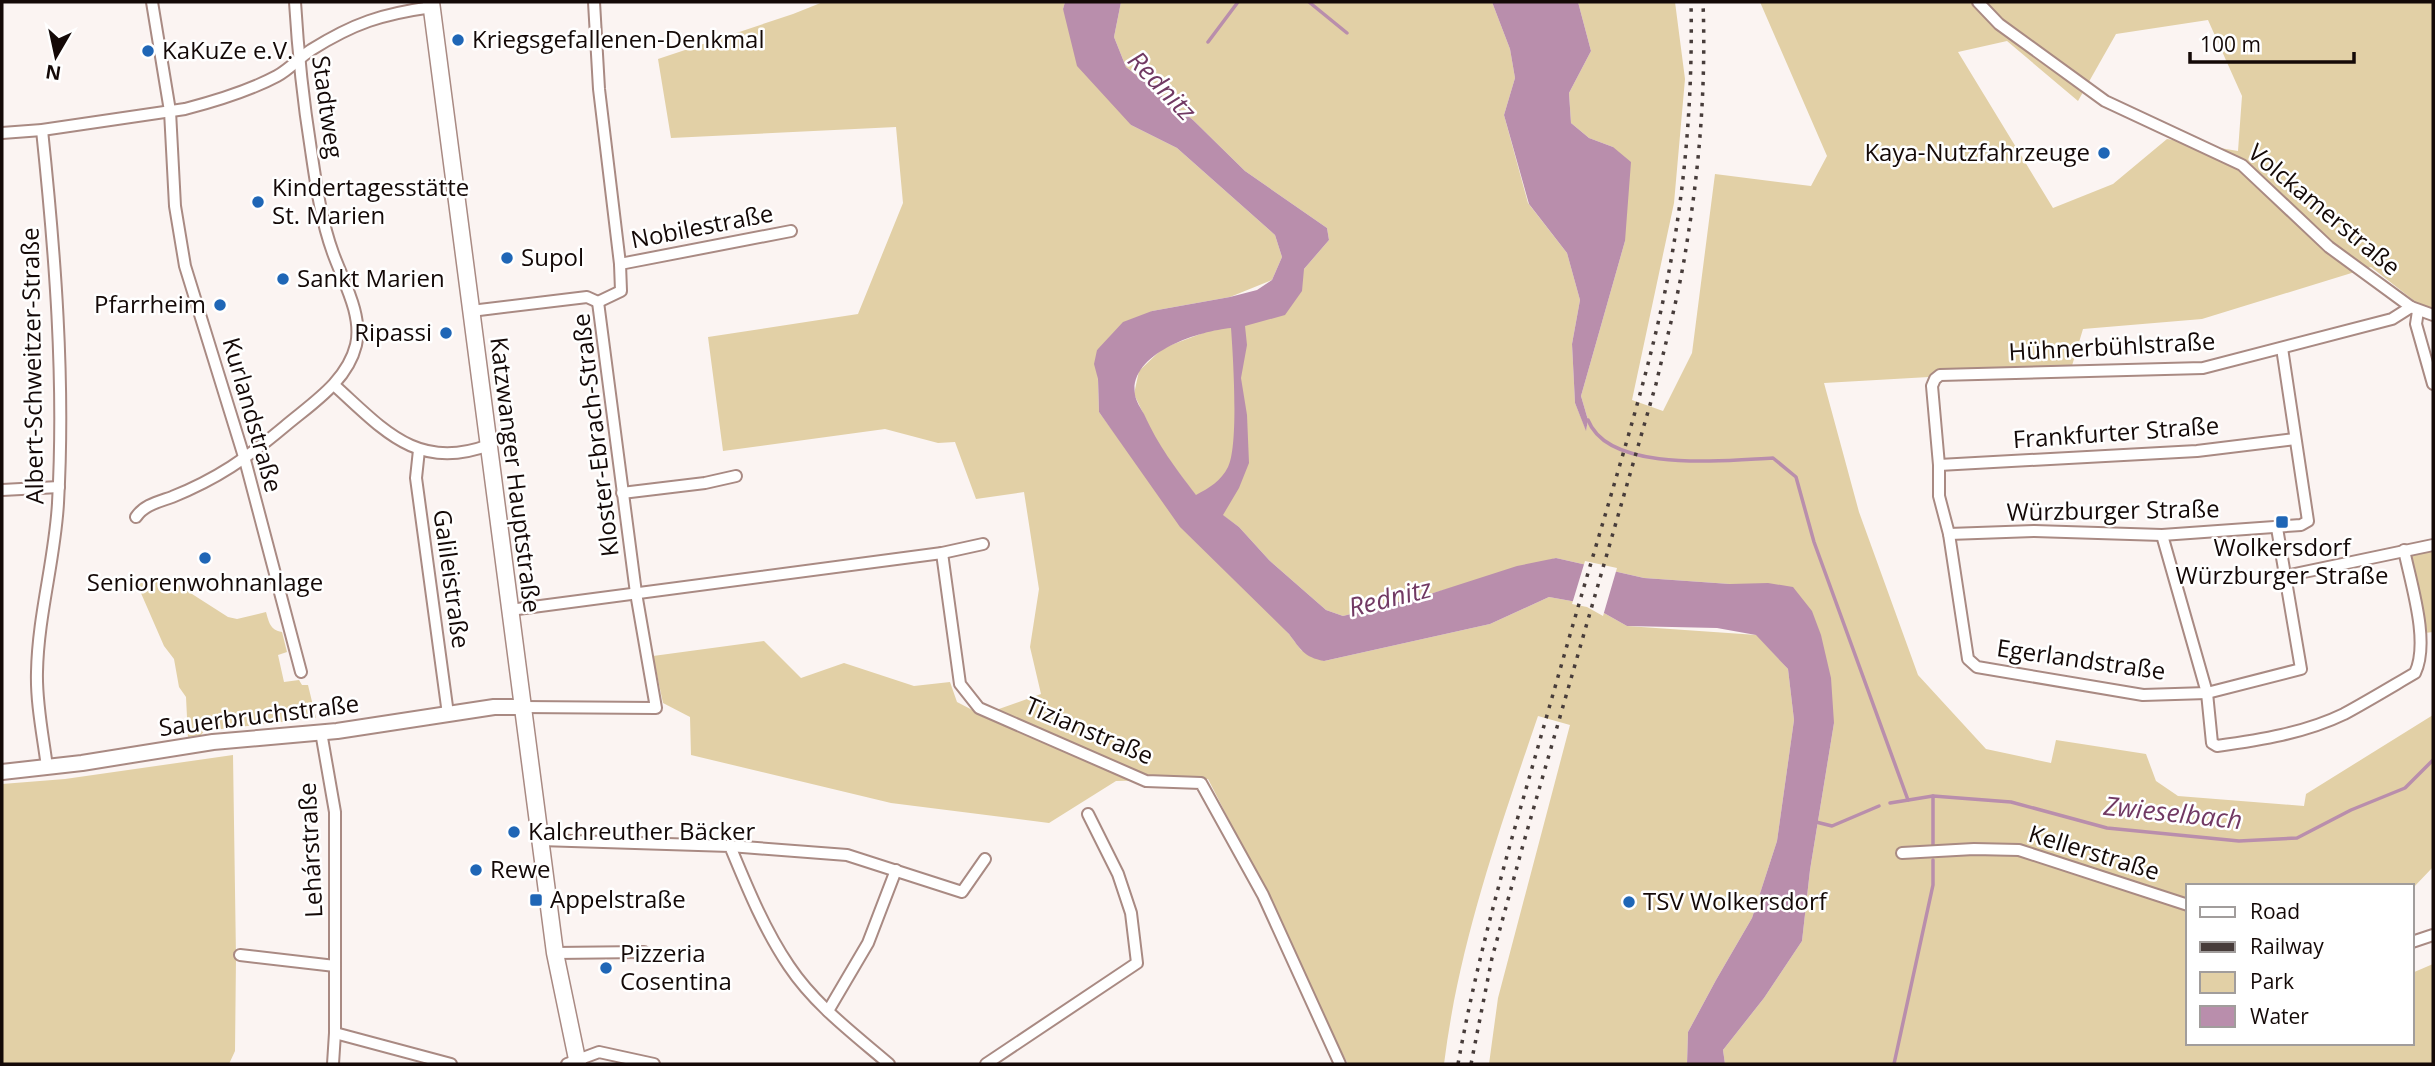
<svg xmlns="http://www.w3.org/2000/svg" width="2435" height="1066" viewBox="0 0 2435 1066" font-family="'Open Sans',sans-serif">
  <rect width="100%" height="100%" fill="#fbf4f2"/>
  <!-- green -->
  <g fill="#e2d0a6" fill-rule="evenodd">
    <path d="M 823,2 L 1065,2 L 1063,9 L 1131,125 L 1177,148 L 1275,235 L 1282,257 L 1272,280 L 1230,297 L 1152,311 L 1097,350 L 1099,412 L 1138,465 L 1289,634 L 1301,650 L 1324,661 L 1490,624 L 1549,597 L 1588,604 L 1627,626 L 1757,635 L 1788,669 L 1794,720 L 1777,841 L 1752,918 L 1716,980 L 1688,1032 L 1687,1064 L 1489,1064 L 1498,998 L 1570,725 L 1538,716 C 1499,831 1459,943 1444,1064 L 1348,1064 L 1323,1016 L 1266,892 L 1208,779 L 1116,781 L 1049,823 L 891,803 L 691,755 L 690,717 L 663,703 L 653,656 L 764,641 L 801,678 L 844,663 L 914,686 L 950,682 L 957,702 L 982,715 L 1041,694 L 1030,647 L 1039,589 L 1024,492 L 976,499 L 955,442 L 938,443 L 885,429 L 723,451 L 708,337 L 858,314 L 903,203 L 896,127 L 671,138 L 658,59 L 793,14 Z"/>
    <path d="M 1121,2 L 1492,2 L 1510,49 L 1515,78 L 1504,115 L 1528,203 L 1567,253 L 1580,300 L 1572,344 L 1575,403 L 1586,430 L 1588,420 L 1581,396 L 1625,241 L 1613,147 L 1589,138 L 1571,123 L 1569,93 L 1591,51 L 1578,2 L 1675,2 L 1685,79 L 1674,203 L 1632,400 L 1663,411 L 1692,353 L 1715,174 L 1811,186 L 1827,156 L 1760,2 L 2433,2 L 2433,308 L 2417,303 L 2371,267 L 2202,319 L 2083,329 L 2071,369 L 1824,383 L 1859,512 L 1918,675 L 1986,749 L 2051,763 L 2056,740 L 2146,754 L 2156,781 L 2178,796 L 2304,806 L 2306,794 L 2433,715 L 2433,867 L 2412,889 L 2412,886 L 2188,886 L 2188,1043 L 2412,1043 L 2412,973 L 2433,964 L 2433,1064 L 1725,1064 L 1723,1050 L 1764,998 L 1802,941 L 1810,870 L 1834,723 L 1730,584 L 1644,578 L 1556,558 L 1430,594 L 1343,616 L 1326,610 L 1269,560 L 1239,527 L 1197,497 L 1159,447 L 1134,394 L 1139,371 L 1163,348 L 1211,330 L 1304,269 L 1329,240 L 1327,228 L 1245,171 L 1193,120 L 1126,67 L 1114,37 ZM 2208,20 L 2242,96 L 2238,151 L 2167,139 L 2113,184 L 2053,208 L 1958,52 L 2007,41 L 2078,101 L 2116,34 Z"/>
    <path d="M 2433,548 L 2433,632 L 2425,633 L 2410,553 Z"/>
    <path d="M 167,578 L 228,617 L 237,619 L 266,612 C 269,622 270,630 282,632 L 287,652 L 278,655 L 284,682 L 299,680 L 302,685 L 308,685 L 316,718 L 204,731 L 201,735 L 188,737 L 186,697 L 179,687 L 174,659 L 164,646 L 137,584 Z"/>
    <path d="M 233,755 L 236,957 L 235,1051 L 229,1064 L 2,1064 L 2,784 L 65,779 Z"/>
  </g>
  <!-- water -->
  <g fill="#b98eac" fill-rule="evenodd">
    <path d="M 1065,2 L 1121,2 L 1114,37 L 1126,67 L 1193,120 L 1245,171 L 1327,228 L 1329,240 L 1304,269 L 1302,291 L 1285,315 L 1245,326 L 1247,345 L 1241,378 L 1247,415 L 1249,463 L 1239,488 L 1223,515 L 1239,527 L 1269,560 L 1326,610 L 1343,616 L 1430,594 L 1517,566 L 1556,558 L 1644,578 L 1730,584 L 1768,583 L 1793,587 L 1812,611 L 1821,635 L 1831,678 L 1834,723 L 1810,870 L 1802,941 L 1764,998 L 1723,1050 L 1725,1064 L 1687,1064 L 1688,1032 L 1716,980 L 1752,918 L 1777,841 L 1794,720 L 1788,669 L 1756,635 L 1717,628 L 1627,626 L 1588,604 L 1549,597 L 1490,624 L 1324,661 C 1304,657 1301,650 1289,634 L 1180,527 L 1099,412 L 1098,379 L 1094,364 L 1097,350 L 1123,322 L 1152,311 L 1230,297 L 1257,290 L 1272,280 L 1282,257 L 1275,235 L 1177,148 L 1131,125 L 1077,66 L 1063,9 ZM 1231,328 C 1233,355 1239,446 1228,467 C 1221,481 1209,488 1196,495 C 1175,467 1159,447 1144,414 C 1141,409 1136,401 1135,395 C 1128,353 1199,331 1231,328 Z"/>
    <path d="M 1492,2 L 1578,2 L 1591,51 L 1569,93 L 1571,123 L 1589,138 L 1613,147 L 1631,162 L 1625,241 L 1581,396 L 1588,420 L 1586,431 L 1575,403 L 1572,344 L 1580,300 L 1567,253 L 1529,204 L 1504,115 L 1515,78 L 1510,49 Z"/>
  </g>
  <!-- pier -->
  <path fill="#fbf4f2" d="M 1585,561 L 1617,568 L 1603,616 L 1587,607 L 1572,604 Z"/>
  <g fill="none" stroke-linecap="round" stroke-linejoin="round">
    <!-- stream -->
    <g stroke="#b98eac" stroke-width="3.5">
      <path d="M 1309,2 L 1347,33"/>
      <path d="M 1208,42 L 1238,2"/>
      <path d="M 1588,420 C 1609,474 1727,460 1773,458 L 1796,477 L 1814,542 L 1908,800"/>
      <path d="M 1933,796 L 1933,845"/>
      <path d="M 1890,803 L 1933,796 L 2011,802 L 2107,828 L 2239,841 L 2297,838 L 2351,810 L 2405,788 L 2433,760"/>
      <path d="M 1816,822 L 1832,826 L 1879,806"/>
      <path d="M 1894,1064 L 1933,885 L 1933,860"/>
    </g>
    <defs>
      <g id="minor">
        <path d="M 152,2 L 170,111 L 175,206 L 185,266 L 245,460 L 301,672"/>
        <path d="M 594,2 L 599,89 L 620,264 L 621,291 L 598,302"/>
        <path d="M 1978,2 L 1999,24 L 2105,101 L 2242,165 L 2329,247 L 2411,307 L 2433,315"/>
        <path d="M 42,130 C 55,253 65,379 58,503 C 55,559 38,615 37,672 C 36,703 43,736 47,767"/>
        <path d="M 2,133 L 42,130 L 185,109 C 216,101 249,91 277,76 C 290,69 299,58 311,50 C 354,23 382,14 432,7"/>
        <path d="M 620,264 L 791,231"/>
        <path d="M 471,311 L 587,297 L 598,302"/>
        <path d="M 2418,311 L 2416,324 L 2433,384"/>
        <path d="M 334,385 C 383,429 417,472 489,445"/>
        <path d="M 419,450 L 416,478 L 448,714"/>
        <path d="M 1939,465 L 2197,451 L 2295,439"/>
        <path d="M 2,490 L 59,487"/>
        <path d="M 622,493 L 705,483 L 736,476"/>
        <path d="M 136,517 C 144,505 158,502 172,497 C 217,479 247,458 284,427 C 311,404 347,382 356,345 C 363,315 343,281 333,253 C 321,220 316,184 311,150 C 303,100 298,52 295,2"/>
        <path d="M 2277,528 L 2301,669 L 2207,693 L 2143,695 L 1977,667 L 1968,659 L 1949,534 L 1939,496 L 1939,465 L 1932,386 L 1935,379 L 1940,375 L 2203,368 L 2392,319 L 2411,307"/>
        <path d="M 1949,534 L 2034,531 L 2162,535 L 2301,525 L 2308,521 L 2282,348"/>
        <path d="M 2162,535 L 2207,693 L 2212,743 L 2217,746 C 2260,740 2305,733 2344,714 C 2368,701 2391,687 2415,673 C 2430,642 2411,584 2404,550"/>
        <path d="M 942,553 L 960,684 L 979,708 L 1146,781 L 1201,783 L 1263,895 L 1340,1064"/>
        <path d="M 2285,576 L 2433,545"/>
        <path d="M 510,610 L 942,553 L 983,544"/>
        <path d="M 522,707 L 656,708 L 636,593 L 598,302"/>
        <path d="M 321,732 L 335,812 L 335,1033 L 333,1064"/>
        <path d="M 540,840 L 730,846 C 747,887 764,929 789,966 C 815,1005 854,1034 889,1064"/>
        <path d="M 730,846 L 847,855 L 962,892 L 985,859"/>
        <path d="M 1902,853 L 1974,849 L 2019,850 L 2188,905"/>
        <path d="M 2412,942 L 2433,935"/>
        <path d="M 555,953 L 644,952"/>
        <path d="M 240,955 L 335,966"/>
        <path d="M 828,1011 L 868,943 L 896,870"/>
        <path d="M 335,1033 L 451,1064"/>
        <path d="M 567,1064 L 599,1052 L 654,1064"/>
        <path d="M 986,1064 L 1137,963 L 1131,913 L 1118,874 L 1088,814"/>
      </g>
      <path id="tertiary" d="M 2,772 L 82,763 L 213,742 L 337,731 L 494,707 L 522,707"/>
      <path id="secondary" d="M 431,2 L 555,953 L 578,1064"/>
    </defs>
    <!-- minor casing -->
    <use href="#minor" stroke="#a98a83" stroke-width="14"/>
    <!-- tertiary casing -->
    <use href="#tertiary" stroke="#a98a83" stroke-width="18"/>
    <!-- secondary casing -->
    <use href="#secondary" stroke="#a98a83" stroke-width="19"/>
    <!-- minor -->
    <use href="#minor" stroke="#fff" stroke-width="10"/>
    <!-- tertiary -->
    <use href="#tertiary" stroke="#fff" stroke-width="14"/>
    <!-- secondary -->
    <use href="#secondary" stroke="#fff" stroke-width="16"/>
    <!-- rail -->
    <g stroke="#473c3a" stroke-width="3.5" stroke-dasharray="3.5 7" stroke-linecap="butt">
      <path d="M 1458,1064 C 1475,969 1501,875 1528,782 C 1553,694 1578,606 1604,519 C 1625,447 1647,375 1663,301 C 1684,203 1693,103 1691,2"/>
      <path d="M 1471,1064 L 1492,958 L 1523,845 L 1656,384 C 1667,337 1680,290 1687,242 C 1700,163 1706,82 1703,2"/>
    </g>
  </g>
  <!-- markers -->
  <g fill="#1f66b6" stroke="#fff" stroke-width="2.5">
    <circle cx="458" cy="40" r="7"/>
    <circle cx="148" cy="51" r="7"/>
    <circle cx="2104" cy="153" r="7"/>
    <circle cx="258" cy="202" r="7"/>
    <circle cx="507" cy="258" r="7"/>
    <circle cx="283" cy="279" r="7"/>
    <circle cx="220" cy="305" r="7"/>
    <circle cx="446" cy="333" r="7"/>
    <rect x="2275" y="515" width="14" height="14" rx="3.5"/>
    <circle cx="205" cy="558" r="7"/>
    <circle cx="514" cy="832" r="7"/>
    <circle cx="476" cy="870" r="7"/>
    <rect x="529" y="893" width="14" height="14" rx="3.5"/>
    <circle cx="1629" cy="902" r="7"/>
    <circle cx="606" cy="968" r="7"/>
  </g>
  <g text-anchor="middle" stroke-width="5" stroke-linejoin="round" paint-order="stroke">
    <!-- poi labels -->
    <g font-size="24" fill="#140907" stroke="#fff" text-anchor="start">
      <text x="472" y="48">Kriegsgefallenen-Denkmal</text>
      <text x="162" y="59">KaKuZe e.V.</text>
      <text x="2090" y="161" text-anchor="end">Kaya-Nutzfahrzeuge</text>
      <text x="272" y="196">Kindertagesstätte<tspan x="272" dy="28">St. Marien</tspan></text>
      <text x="521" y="266">Supol</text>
      <text x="297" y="287">Sankt Marien</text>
      <text x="206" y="313" text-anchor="end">Pfarrheim</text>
      <text x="432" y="341" text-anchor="end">Ripassi</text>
      <text x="2282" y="556" text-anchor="middle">Wolkersdorf<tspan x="2282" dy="28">Würzburger Straße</tspan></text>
      <text x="205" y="591" text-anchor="middle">Seniorenwohnanlage</text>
      <text x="528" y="840">Kalchreuther Bäcker</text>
      <text x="490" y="878">Rewe</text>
      <text x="550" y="908">Appelstraße</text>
      <text x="1643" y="910">TSV Wolkersdorf</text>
      <text x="620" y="962">Pizzeria<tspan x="620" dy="28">Cosentina</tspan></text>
    </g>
    <!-- street labels -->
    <g font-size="24" fill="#140907" stroke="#fff">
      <text transform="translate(327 107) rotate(82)" y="8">Stadtweg</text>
      <text transform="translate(2324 210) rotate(40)" y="8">Volckamerstraße</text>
      <text transform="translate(702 227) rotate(-11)" y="8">Nobilestraße</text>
      <text transform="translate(2112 347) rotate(-3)" y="8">Hühnerbühlstraße</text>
      <text transform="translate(33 366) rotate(-91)" y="8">Albert-Schweitzer-Straße</text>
      <text transform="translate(252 415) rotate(74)" y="8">Kurlandstraße</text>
      <text transform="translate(2116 433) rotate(-4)" y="8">Frankfurter Straße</text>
      <text transform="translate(596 435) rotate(-97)" y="8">Kloster-Ebrach-Straße</text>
      <text transform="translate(515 475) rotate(83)" y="8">Katzwanger Hauptstraße</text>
      <text transform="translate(2113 511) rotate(-1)" y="8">Würzburger Straße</text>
      <text transform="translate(451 579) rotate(82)" y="8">Galileistraße</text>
      <text transform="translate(2081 660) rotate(8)" y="8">Egerlandstraße</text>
      <text transform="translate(259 716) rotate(-7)" y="8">Sauerbruchstraße</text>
      <text transform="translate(1089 731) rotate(23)" y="8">Tizianstraße</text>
      <text transform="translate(311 850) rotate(-93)" y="8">Lehárstraße</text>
      <text transform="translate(2094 853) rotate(17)" y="8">Kellerstraße</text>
    </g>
    <!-- water labels -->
    <g font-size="26" font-style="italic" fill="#713963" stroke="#fff">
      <text transform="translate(1162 86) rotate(46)" y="9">Rednitz</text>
      <text transform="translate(1390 598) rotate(-14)" y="9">Rednitz</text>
      <text transform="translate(2173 813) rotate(6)" y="9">Zwieselbach</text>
    </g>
  </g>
  <!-- border -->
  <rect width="2435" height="1066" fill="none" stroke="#140907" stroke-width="7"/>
  <!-- legend -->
  <rect x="2186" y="884" width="228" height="161" fill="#ffffff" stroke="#a19d9c" stroke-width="2"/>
  <rect x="2200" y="907" width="35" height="10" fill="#ffffff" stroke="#a19d9c" stroke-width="2"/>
  <text x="2250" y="919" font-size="21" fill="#140907">Road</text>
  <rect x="2200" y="942" width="35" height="10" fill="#473c3a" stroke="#a19d9c" stroke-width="2"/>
  <text x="2250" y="954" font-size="21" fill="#140907">Railway</text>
  <rect x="2200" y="972" width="35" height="21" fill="#e2d0a6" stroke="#a19d9c" stroke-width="2"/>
  <text x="2250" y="989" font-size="21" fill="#140907">Park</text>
  <rect x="2200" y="1006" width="35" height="21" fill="#b98eac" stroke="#a19d9c" stroke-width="2"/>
  <text x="2250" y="1024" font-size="21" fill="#140907">Water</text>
  <!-- north arrow -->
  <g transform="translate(56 56) rotate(189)" stroke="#ffffff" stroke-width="5" paint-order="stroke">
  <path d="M0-5L12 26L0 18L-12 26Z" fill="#140907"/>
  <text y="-10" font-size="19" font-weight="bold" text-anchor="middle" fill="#140907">N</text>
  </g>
  <!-- scale -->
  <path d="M2190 52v10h164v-10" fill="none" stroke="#140907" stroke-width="3.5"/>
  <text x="2200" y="52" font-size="21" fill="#140907" stroke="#ffffff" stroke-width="5" paint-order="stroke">100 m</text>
</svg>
